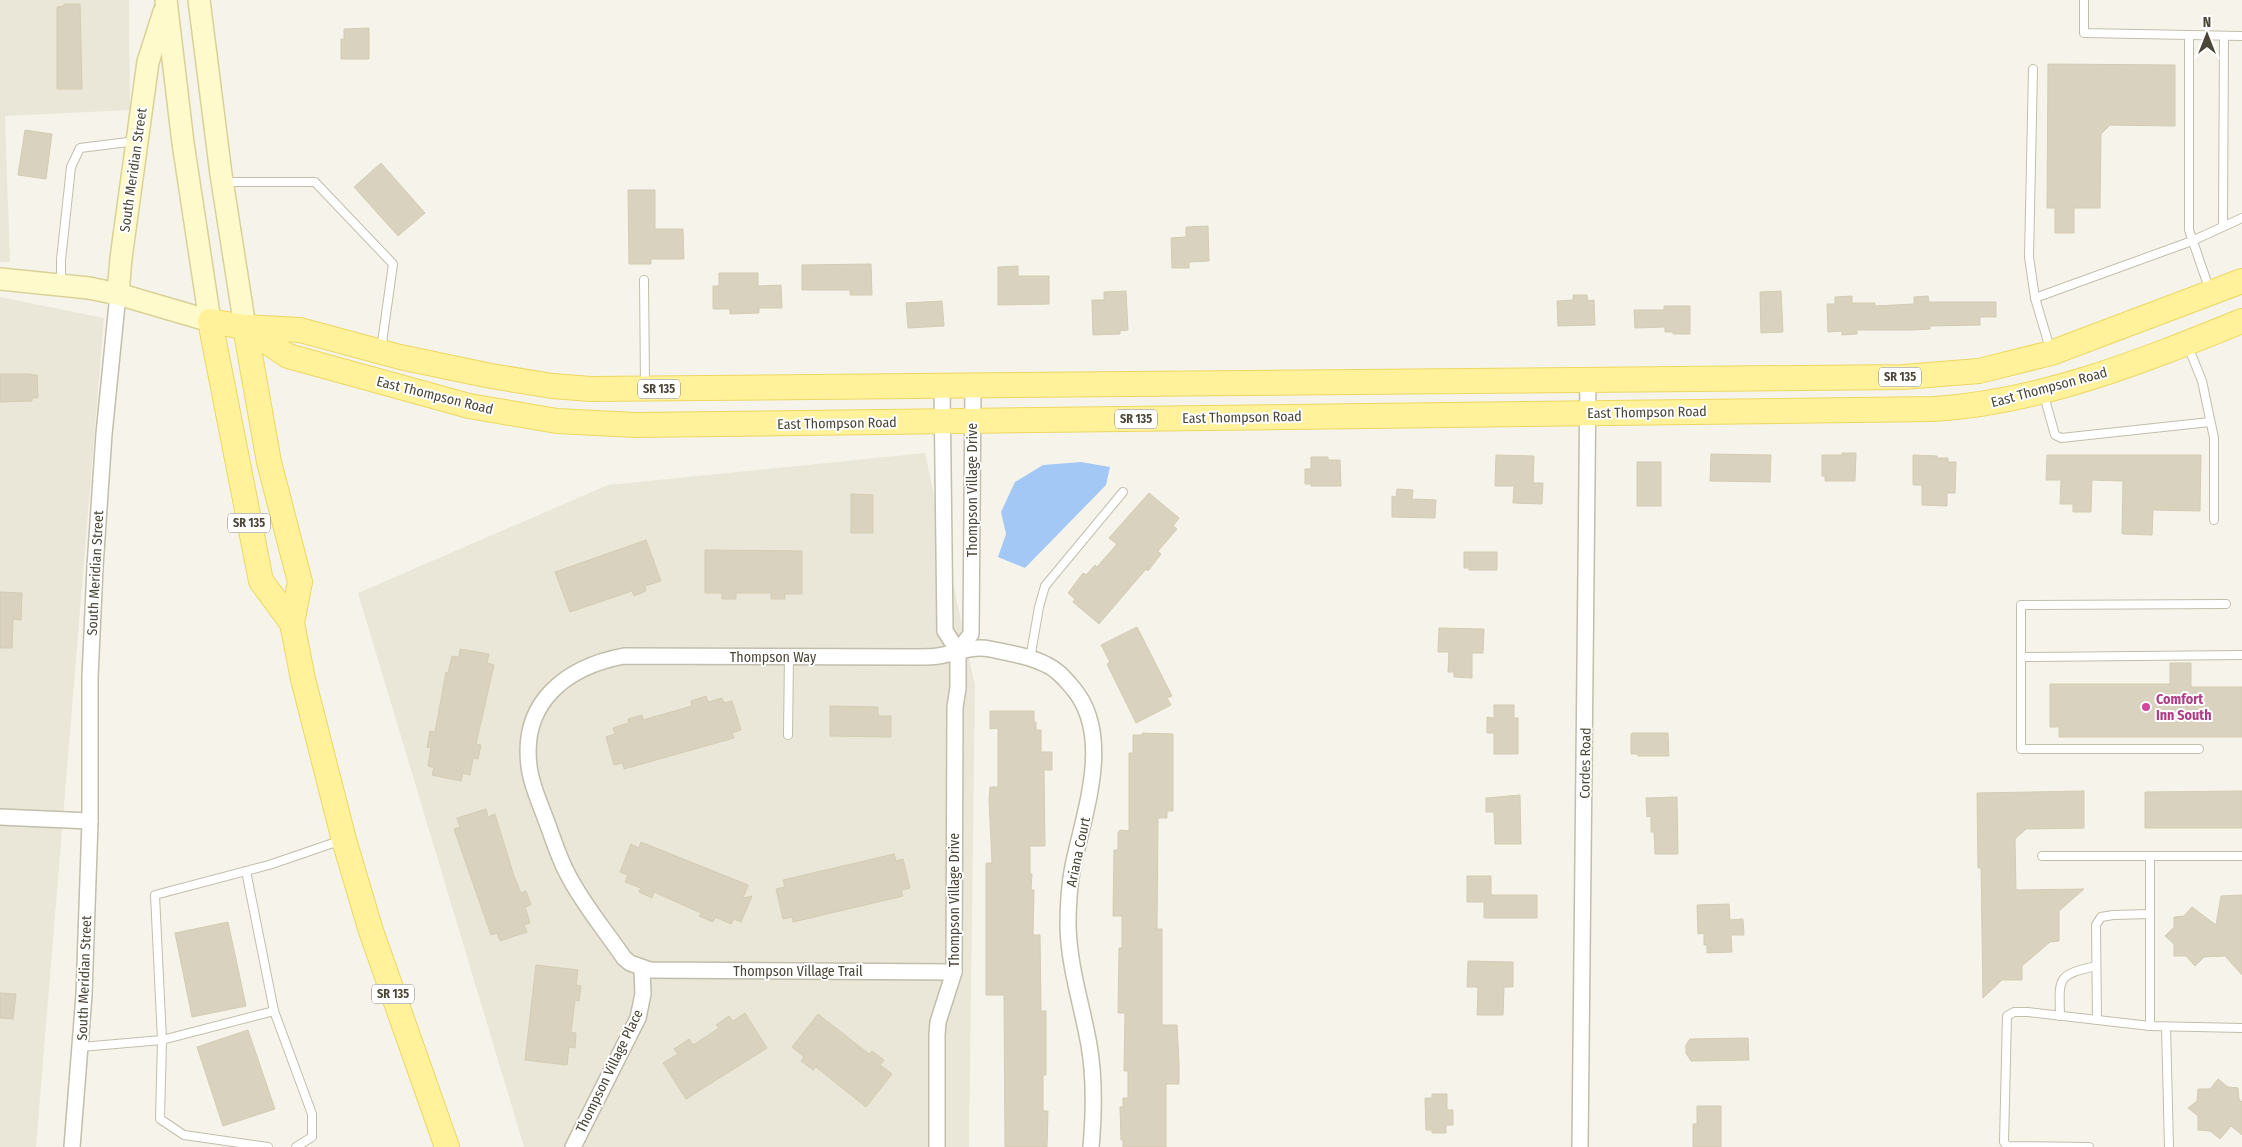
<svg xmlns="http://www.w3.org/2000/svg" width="2242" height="1147" viewBox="0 0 2242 1147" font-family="'Fira Sans Condensed',sans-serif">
  <rect width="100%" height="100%" fill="#f6f4ea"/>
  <!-- residential -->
  <g fill="#eae7d8">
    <path d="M 0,0 L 129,0 L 130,110 L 5,116 L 10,262 L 0,262 Z"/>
    <path d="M 0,297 L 104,318 L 36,1147 L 0,1147 Z"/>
    <path d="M 925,453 L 975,686 L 969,1147 L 524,1147 L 358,593 L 608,485 Z"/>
  </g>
  <!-- water -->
  <path fill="#a4c8f5" d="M 1081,462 L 1110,467 L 1106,485 L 1025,568 L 998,557 L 1006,534 L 1001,512 L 1015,482 L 1043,465 Z"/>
  <!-- building -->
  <g fill="#d9d2bf" stroke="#d4ccb2">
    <path d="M 64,4 L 80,4 L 82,89 L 57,89 L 57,7 L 64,6 Z"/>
    <path d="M 369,28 L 369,59 L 341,59 L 341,39 L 344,39 L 344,29 Z"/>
    <path d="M 2048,64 L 2175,65 L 2175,126 L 2110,125 L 2101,134 L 2100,208 L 2074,208 L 2074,233 L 2055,233 L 2055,208 L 2047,208 Z"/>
    <path d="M 25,130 L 52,134 L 46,179 L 18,175 Z"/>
    <path d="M 381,163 L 425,213 L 398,236 L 354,187 Z"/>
    <path d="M 628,190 L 655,190 L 655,229 L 683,229 L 684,259 L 651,259 L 651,264 L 629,264 Z"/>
    <path d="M 1208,226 L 1209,261 L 1189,262 L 1189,268 L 1172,268 L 1171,238 L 1186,237 L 1186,227 Z"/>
    <path d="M 871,264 L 872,295 L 850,295 L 850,290 L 802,290 L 802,265 Z"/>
    <path d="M 1018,266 L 1018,276 L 1049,276 L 1049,304 L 998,305 L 998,267 Z"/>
    <path d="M 719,273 L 758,273 L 758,286 L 781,285 L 782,308 L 759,308 L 759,313 L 730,314 L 730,309 L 713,309 L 713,286 L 719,286 Z"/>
    <path d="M 1126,291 L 1128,330 L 1120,331 L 1120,334 L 1093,335 L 1092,300 L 1104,300 L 1104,292 Z"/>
    <path d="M 1781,291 L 1783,332 L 1761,333 L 1760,292 Z"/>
    <path d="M 1573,295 L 1587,295 L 1588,301 L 1594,300 L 1595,325 L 1558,326 L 1557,301 L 1573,300 Z"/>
    <path d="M 1852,296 L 1852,303 L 1875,303 L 1875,306 L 1914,304 L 1914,297 L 1928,296 L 1929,302 L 1996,302 L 1996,317 L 1980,317 L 1980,325 L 1930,326 L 1930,329 L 1912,330 L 1857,330 L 1857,334 L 1842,335 L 1842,331 L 1828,332 L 1827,304 L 1835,304 L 1835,297 Z"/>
    <path d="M 942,301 L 944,326 L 908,328 L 906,303 Z"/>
    <path d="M 1664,306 L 1690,306 L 1690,334 L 1673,334 L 1673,332 L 1665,332 L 1665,327 L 1635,328 L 1634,310 L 1664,310 Z"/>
    <path d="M 0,374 L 31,374 L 31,375 L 37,375 L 38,398 L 32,398 L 32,401 L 0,402 Z"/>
    <path d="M 1842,453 L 1856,453 L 1855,481 L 1825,481 L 1825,476 L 1822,476 L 1822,455 L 1842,455 Z"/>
    <path d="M 1711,454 L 1771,455 L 1770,482 L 1710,481 Z"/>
    <path d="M 1496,455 L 1534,456 L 1533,483 L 1543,483 L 1542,504 L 1513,503 L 1514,486 L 1495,486 Z"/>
    <path d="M 1913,455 L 1937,456 L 1937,458 L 1948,458 L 1948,462 L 1956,462 L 1955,493 L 1947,493 L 1947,506 L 1922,505 L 1922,485 L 1913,485 Z"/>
    <path d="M 2047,455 L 2201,455 L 2200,511 L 2153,510 L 2152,535 L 2122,534 L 2123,481 L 2092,480 L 2091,512 L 2073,512 L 2073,504 L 2060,504 L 2061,480 L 2046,480 Z"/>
    <path d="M 1311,457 L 1328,457 L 1328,460 L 1340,460 L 1341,486 L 1311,486 L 1311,484 L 1305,484 L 1305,469 L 1311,469 Z"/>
    <rect x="1637" y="462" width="24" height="44"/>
    <path d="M 1397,489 L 1413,490 L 1412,499 L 1436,500 L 1435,518 L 1392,517 L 1392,496 L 1396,497 Z"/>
    <path d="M 1149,493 L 1179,518 L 1173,526 L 1177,529 L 1158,551 L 1161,554 L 1148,571 L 1146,569 L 1099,624 L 1073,602 L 1075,599 L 1068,593 L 1083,573 L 1086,575 L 1095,565 L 1097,567 L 1117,544 L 1109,538 Z"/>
    <path d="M 851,494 L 873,495 L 873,533 L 851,533 Z"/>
    <path d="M 646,540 L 661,581 L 645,586 L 646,591 L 634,596 L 632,591 L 570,612 L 555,572 Z"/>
    <path d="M 705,550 L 802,551 L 802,594 L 785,594 L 785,599 L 771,599 L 771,593 L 736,593 L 736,599 L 722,599 L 722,593 L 705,593 Z"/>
    <path d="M 1464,552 L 1497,552 L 1497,570 L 1469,570 L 1469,568 L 1464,568 Z"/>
    <path d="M 0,592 L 22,593 L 21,620 L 13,619 L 12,648 L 0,648 Z"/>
    <path d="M 1137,627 L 1172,696 L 1167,698 L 1171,705 L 1136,723 L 1107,664 L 1110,662 L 1101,645 Z"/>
    <path d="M 1439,628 L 1484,629 L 1483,653 L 1472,653 L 1472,678 L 1454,677 L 1454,672 L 1448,672 L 1449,652 L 1438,652 Z"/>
    <path d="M 460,649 L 489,654 L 487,663 L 494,665 L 476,744 L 481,745 L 478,759 L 473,758 L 470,775 L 463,773 L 461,781 L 432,775 L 434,768 L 428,766 L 431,748 L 427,747 L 430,731 L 435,732 L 446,672 L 448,673 L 452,656 L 459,657 Z"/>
    <path d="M 2170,663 L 2191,663 L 2191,687 L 2242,687 L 2242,737 L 2059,737 L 2059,727 L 2050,727 L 2050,684 L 2170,684 Z"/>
    <path d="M 706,696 L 708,702 L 722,698 L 724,703 L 732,701 L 741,730 L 732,733 L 734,738 L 624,769 L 623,763 L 614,765 L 606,737 L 615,734 L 613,728 L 629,723 L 628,719 L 642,715 L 643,720 L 692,706 L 691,701 Z"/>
    <path d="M 1494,705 L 1514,705 L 1514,718 L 1518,718 L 1518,754 L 1494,754 L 1494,733 L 1487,733 L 1487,717 L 1494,718 Z"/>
    <path d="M 830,706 L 878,707 L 878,716 L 891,716 L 891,737 L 830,736 Z"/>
    <path d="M 990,711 L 1034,711 L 1034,722 L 1036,722 L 1036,730 L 1041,730 L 1041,752 L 1052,752 L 1052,770 L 1044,770 L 1045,846 L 1030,846 L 1030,874 L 1032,874 L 1031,890 L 1034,890 L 1033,935 L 1040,935 L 1041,1011 L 1046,1011 L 1046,1075 L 1043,1075 L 1043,1111 L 1048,1111 L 1047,1147 L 1005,1147 L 1004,995 L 986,995 L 986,863 L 992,863 L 989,800 L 990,787 L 998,787 L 998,728 L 990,729 Z"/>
    <path d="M 1142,733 L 1173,734 L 1173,811 L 1167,811 L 1167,818 L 1158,818 L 1157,929 L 1162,929 L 1162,1025 L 1177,1025 L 1179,1064 L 1179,1084 L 1166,1084 L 1166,1147 L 1123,1147 L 1123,1140 L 1121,1140 L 1120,1107 L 1123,1107 L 1123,1098 L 1128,1098 L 1128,1071 L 1124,1071 L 1125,1013 L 1118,1013 L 1119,948 L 1122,948 L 1122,916 L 1113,916 L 1114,850 L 1118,850 L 1118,833 L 1120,830 L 1129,831 L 1129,753 L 1133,753 L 1133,735 L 1143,735 Z"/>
    <path d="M 1633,733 L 1668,733 L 1669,756 L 1638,756 L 1638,754 L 1631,754 L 1631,734 Z"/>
    <path d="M 2084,791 L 2084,828 L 2026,829 L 2015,839 L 2016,890 L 2084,889 L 2059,911 L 2059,941 L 2050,942 L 2022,966 L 2022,980 L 2002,980 L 1983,998 L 1981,868 L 1978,868 L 1977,793 Z"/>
    <path d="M 2242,791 L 2242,828 L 2145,828 L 2145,792 Z"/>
    <path d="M 1520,795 L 1521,844 L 1495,844 L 1494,812 L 1486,812 L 1486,798 Z"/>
    <path d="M 1677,797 L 1678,854 L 1655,854 L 1654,832 L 1651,832 L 1651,816 L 1647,817 L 1646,798 Z"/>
    <path d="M 486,809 L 488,817 L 495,814 L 514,876 L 521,893 L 526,891 L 531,905 L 525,907 L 530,923 L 524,925 L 527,932 L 500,941 L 497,933 L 491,935 L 454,829 L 460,827 L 457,818 Z"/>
    <path d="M 641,842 L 748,885 L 743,898 L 752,896 L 741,922 L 734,919 L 731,924 L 715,917 L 713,922 L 699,916 L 701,913 L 654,892 L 652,898 L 639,892 L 641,888 L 625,882 L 628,875 L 620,872 L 631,844 L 639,848 Z"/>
    <path d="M 894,854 L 896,861 L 903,859 L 910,888 L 901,890 L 903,896 L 793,922 L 792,917 L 783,919 L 776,889 L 785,887 L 783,880 Z"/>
    <path d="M 1467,876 L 1491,876 L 1491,895 L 1537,895 L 1537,918 L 1484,918 L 1484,902 L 1467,902 Z"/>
    <path d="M 2242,895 L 2242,975 L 2225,956 L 2204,957 L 2195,966 L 2186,956 L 2174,956 L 2174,944 L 2165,936 L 2174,927 L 2174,917 L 2184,916 L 2192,907 L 2216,925 L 2221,896 Z"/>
    <path d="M 1729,904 L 1730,920 L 1743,919 L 1744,935 L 1731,935 L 1732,952 L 1707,953 L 1707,945 L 1704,945 L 1704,933 L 1698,934 L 1697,905 Z"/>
    <path d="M 228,922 L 246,1006 L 192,1017 L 175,933 Z"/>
    <path d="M 1468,961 L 1513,962 L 1513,987 L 1504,987 L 1503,1015 L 1477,1015 L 1478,987 L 1467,987 Z"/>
    <path d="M 536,965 L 578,970 L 576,985 L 581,986 L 579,1001 L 575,1000 L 571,1032 L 576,1033 L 575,1048 L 569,1047 L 567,1065 L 525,1060 Z"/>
    <path d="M 0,993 L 16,994 L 13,1019 L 0,1018 Z"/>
    <path d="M 745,1013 L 767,1048 L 686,1099 L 663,1063 L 678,1054 L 674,1049 L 689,1039 L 693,1045 L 719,1028 L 716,1025 L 729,1016 L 733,1021 Z"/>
    <path d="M 818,1014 L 869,1054 L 872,1051 L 884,1060 L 880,1065 L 892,1074 L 866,1107 L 816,1067 L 813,1070 L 801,1061 L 804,1057 L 792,1047 Z"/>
    <path d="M 248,1030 L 275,1109 L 223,1126 L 197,1047 Z"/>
    <path d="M 1748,1038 L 1749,1060 L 1691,1061 L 1686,1053 L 1686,1045 L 1690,1039 Z"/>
    <path d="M 2218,1079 L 2228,1087 L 2238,1088 L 2239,1099 L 2242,1102 L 2242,1135 L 2231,1126 L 2220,1139 L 2210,1131 L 2198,1130 L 2198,1116 L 2188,1108 L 2197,1101 L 2198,1089 L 2210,1089 Z"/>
    <path d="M 1432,1094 L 1447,1094 L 1447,1110 L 1453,1110 L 1453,1125 L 1446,1125 L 1446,1133 L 1432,1133 L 1432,1130 L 1426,1130 L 1425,1098 L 1432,1098 Z"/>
    <path d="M 1697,1106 L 1721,1106 L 1721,1147 L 1693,1147 L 1693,1124 L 1697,1124 Z"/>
  </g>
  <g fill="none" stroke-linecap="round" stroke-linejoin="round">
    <defs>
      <g id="lane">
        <path d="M 2084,0 L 2084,33 L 2242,36"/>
        <path d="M 2189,35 L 2189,230 L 2210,291"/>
        <path d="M 2033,69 L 2029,257 L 2035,298 L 2051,352"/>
        <path d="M 224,182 L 315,182 L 393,264 L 381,350"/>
        <path d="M 2223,226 L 2224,36"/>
        <path d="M 644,280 L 645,385"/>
        <path d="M 61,284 L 61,260 L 71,167 L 80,148 L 136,141"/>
        <path d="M 2035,298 L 2192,241 L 2242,218"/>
        <path d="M 2188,346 L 2202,381 L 2214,438 L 2214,520"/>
        <path d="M 2043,392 L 2055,435 L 2061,438 L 2210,422"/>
        <path d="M 2021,657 L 2242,655"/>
        <path d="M 1030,659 L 1039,607 L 1045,586 L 1123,492"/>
        <path d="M 788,735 L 789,657"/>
        <path d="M 2199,749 L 2021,749 L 2021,605 L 2226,604"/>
        <path d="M 2042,856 L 2242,856"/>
        <path d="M 2150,856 L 2150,1026 L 2242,1028"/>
        <path d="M 246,871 L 274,1011 L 312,1114 L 312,1137 L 296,1147"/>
        <path d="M 2060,1016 C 2059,977 2057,975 2096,966"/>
        <path d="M 2097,1020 L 2096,925 L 2101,917 L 2113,915 L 2150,914"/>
        <path d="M 2166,1027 L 2169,1147"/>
        <path d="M 81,1047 L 162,1040 L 155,895 L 269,865 L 342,840"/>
        <path d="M 268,1147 L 184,1135 L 160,1119 L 162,1040 L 274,1011"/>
        <path d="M 2089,1147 L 2007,1146 L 2004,1142 L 2007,1016 L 2014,1012 L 2028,1012 L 2150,1026"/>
      </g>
      <g id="street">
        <path d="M 958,651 L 971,634 L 973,385"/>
        <path d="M 0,817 L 90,821"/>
        <path d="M 954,972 L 650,970 L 630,963 L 624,958 C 605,930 582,903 567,873 C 558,856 553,838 546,820 C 540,803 531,785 529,766 C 521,702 566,667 624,656 L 919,657 C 925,657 931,657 938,656 C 955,654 971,645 990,649 C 1009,653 1029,656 1047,665 C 1058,670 1065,679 1072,687 C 1114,735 1084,812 1073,866 C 1069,886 1068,906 1068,926 C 1069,967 1082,1005 1089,1045 C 1095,1079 1094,1113 1091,1147"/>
        <path d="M 72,1147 L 84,995 L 90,821 L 90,677 L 95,567 L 104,434 L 118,294"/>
        <path d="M 573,1147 L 638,1018 L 643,994 L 642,969"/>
        <path d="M 937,1147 L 937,1035 L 938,1022 L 954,972 L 955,707 L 958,688 L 958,651 L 945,631 L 942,386"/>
        <path d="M 1580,1147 L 1588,379"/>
      </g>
      <g id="secondary">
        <path d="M 199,0 L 221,174 L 245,327"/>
        <path d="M 0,279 L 89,288 L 118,294 L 210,321 L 183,143 L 166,0"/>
        <path d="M 118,294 L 121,258 L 148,62 L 164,12"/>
      </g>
      <g id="primary">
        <path d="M 245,327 L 288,356 L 469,406 L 557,421 L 635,425 L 1934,409 C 2042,402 2143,361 2242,321"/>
        <path d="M 245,327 L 269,462 L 300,582 L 292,623 L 303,679 L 344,840 L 371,931 L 447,1147"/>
        <path d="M 292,623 L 261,581 L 210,321 L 245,327 L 300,330 L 400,357 L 491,376 L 552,386 L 591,389 L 1903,377 L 1979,371 L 2051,353 L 2242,281"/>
      </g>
    </defs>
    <!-- lane casing -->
    <use href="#lane" stroke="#c2beac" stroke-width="10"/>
    <!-- street casing -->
    <use href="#street" stroke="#c2beac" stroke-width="18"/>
    <!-- secondary casing -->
    <use href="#secondary" stroke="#d9d198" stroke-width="24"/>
    <!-- primary casing -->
    <use href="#primary" stroke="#ecd763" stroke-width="26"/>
    <!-- lane -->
    <use href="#lane" stroke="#fff" stroke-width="8"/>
    <!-- street -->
    <use href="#street" stroke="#fff" stroke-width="15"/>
    <!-- secondary -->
    <use href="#secondary" stroke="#fffacb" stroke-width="21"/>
    <!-- primary -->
    <use href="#primary" stroke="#fff29a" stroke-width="24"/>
  </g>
  <!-- markers -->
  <circle fill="#d1479c" stroke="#fff" stroke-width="2" cx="2146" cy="707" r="5"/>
  <g text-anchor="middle" stroke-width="4" stroke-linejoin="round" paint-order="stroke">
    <!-- shield labels -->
    <g fill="#fff" stroke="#817e73" stroke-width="1">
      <rect x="1879" y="367.5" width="42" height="19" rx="4"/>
      <rect x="638" y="379.5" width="42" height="19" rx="4"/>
      <rect x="1115" y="409.5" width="42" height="19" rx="4"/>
      <rect x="228" y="513.5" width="42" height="19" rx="4"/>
      <rect x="372" y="984.5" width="42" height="19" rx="4"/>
    </g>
    <g font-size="12" font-weight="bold" fill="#4b4637">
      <text x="1900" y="381">SR 135</text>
      <text x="659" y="393">SR 135</text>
      <text x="1136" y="423">SR 135</text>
      <text x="249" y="527">SR 135</text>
      <text x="393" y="998">SR 135</text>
    </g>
    <!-- street labels -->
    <g font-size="14" fill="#4b4637" stroke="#fff">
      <text transform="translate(133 170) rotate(-82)" y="5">South Meridian Street</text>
      <text transform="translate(2049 387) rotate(-15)" y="5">East Thompson Road</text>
      <text transform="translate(435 395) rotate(14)" y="5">East Thompson Road</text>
      <text transform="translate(1647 412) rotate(-1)" y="5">East Thompson Road</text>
      <text transform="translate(1242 417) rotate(-1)" y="5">East Thompson Road</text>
      <text transform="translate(837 423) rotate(-1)" y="5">East Thompson Road</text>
      <text transform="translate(972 490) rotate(-90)" y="5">Thompson Village Drive</text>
      <text transform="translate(95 573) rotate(-87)" y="5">South Meridian Street</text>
      <text x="773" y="662">Thompson Way</text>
      <text transform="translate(1585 763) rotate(-89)" y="5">Cordes Road</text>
      <text transform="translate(1078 852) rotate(-78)" y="5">Ariana Court</text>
      <text transform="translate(954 900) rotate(-90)" y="5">Thompson Village Drive</text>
      <text x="798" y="976">Thompson Village Trail</text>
      <text transform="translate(84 978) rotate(-88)" y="5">South Meridian Street</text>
      <text transform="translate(609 1071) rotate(-64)" y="5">Thompson Village Place</text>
    </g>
    <!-- hotel labels -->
    <g font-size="14" font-weight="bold" fill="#b23c85" stroke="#fff" text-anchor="start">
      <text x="2156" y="704">Comfort<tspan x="2156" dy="16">Inn South</tspan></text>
    </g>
  </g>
  <!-- north arrow -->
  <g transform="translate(2207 35)" stroke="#ffffff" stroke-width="4" paint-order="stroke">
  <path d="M0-4L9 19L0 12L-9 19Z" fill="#4b4637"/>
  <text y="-8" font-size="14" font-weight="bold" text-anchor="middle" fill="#4b4637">N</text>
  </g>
</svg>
